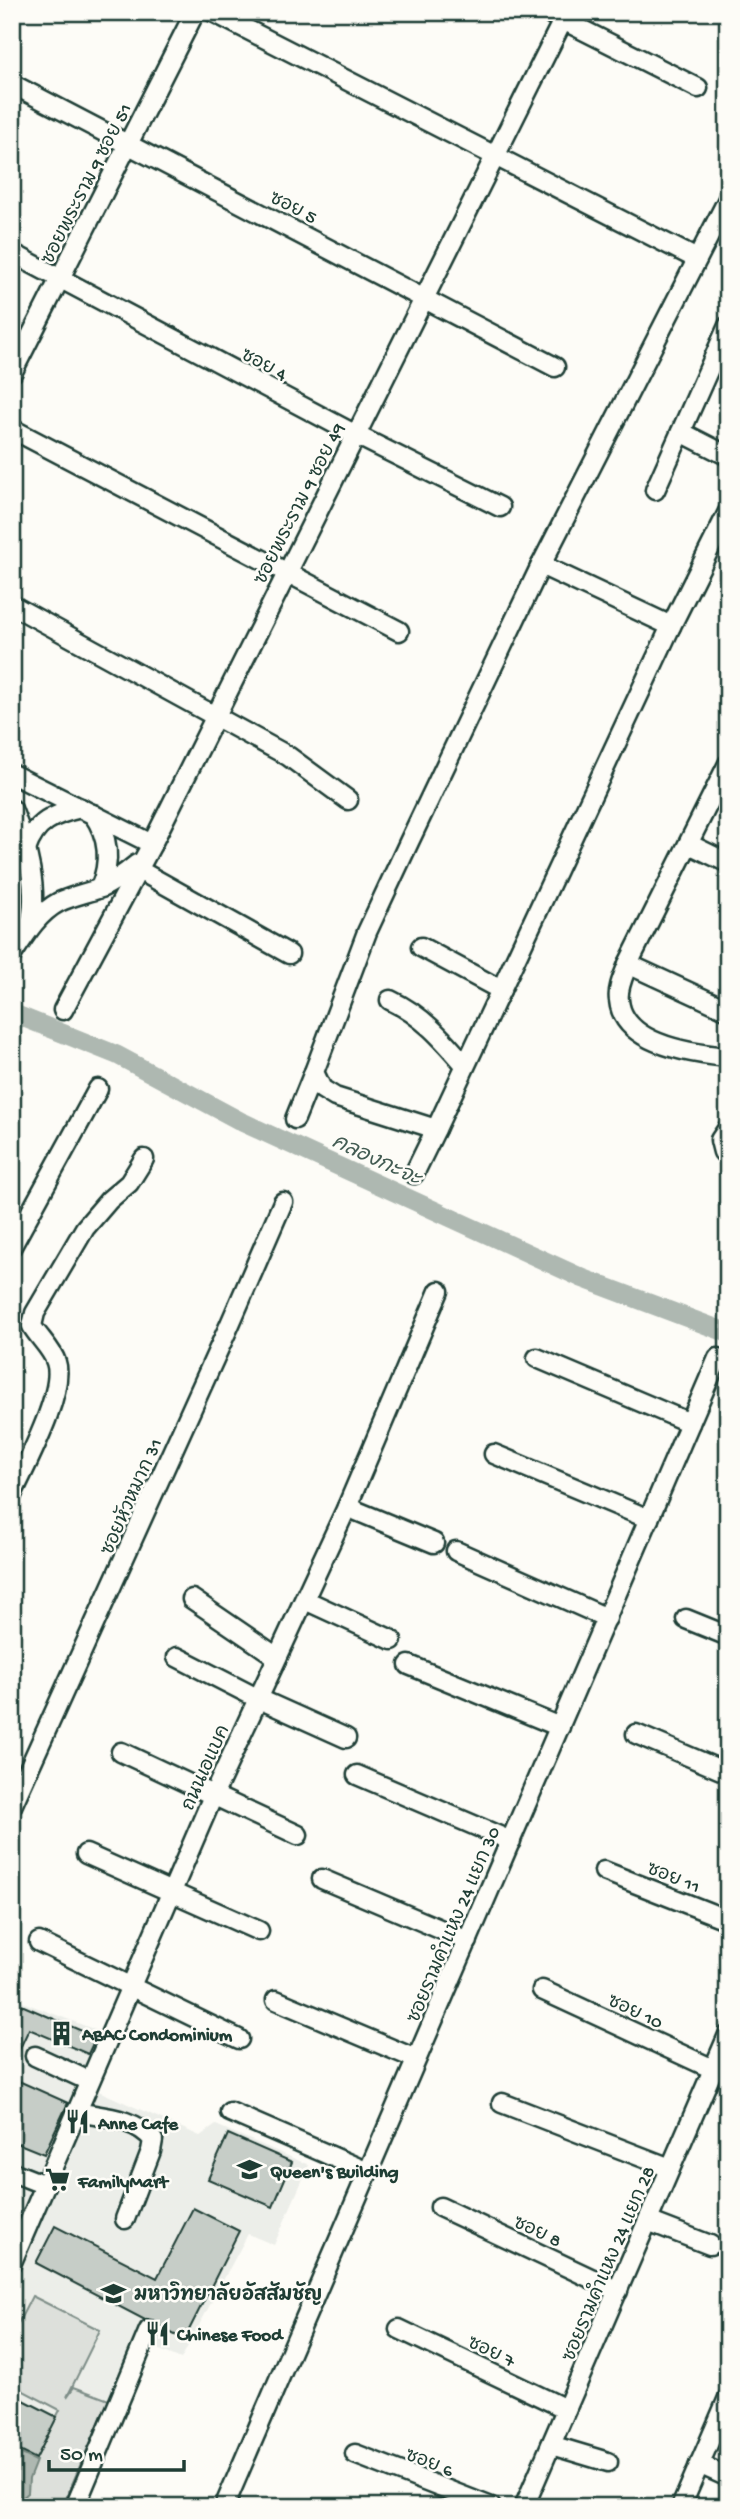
<svg xmlns="http://www.w3.org/2000/svg" width="740" height="2519" viewBox="0 0 740 2519" font-family="'Gochi Hand','Playpen Sans Thai',sans-serif">
  <rect width="100%" height="100%" fill="#fdfcf7"/>
  <filter id="ink" filterUnits="userSpaceOnUse"><feTurbulence type="fractalNoise" baseFrequency=".0143" numOctaves="2"/><feDisplacementMap in="SourceGraphic" scale="14" xChannelSelector="R" yChannelSelector="G"/><feConvolveMatrix kernelMatrix="1 2 1 2 8 2 1 2 1" color-interpolation-filters="sRGB"/></filter>
  <g filter="url(#ink)">
    <!-- built -->
    <path fill="#eceee9" d="M 12,1998 L 101,2032 L 94,2089 L 200,2136 L 216,2125 L 309,2165 L 274,2245 L 248,2234 L 181,2359 L 137,2340 L 66,2507 L 12,2507 Z"/>
    <!-- green -->
    <path fill="#dde0db" stroke="#7e8e88" stroke-width="2" d="M 32,2296 L 100,2330 L 67,2397 L 74,2387 L 109,2400 L 62,2507 L 12,2507 L 12,2447 L 36,2458 L 60,2410 L 12,2385 L 12,2335 Z"/>
    <!-- water -->
    <path fill="#aeb8b1" stroke="#75877f" stroke-width="2" d="M 12,2449 L 36,2461 L 29,2479 L 28,2493 L 12,2507 Z"/>
    <g fill="none" stroke-linecap="round" stroke-linejoin="round">
      <!-- canal -->
      <path stroke="#aeb8b1" stroke-width="19" d="M 12,1013 L 117,1055 L 242,1122 L 582,1278 L 728,1333"/>
    </g>
    <!-- building -->
    <g fill="#c6cdc7" stroke="#1f3d34" stroke-width="2">
      <path d="M 12,2001 L 96,2037 L 88,2054 L 29,2029 L 12,2065 Z"/>
      <path d="M 12,2078 L 68,2103 L 44,2154 L 12,2141 Z"/>
      <path d="M 228,2134 L 292,2162 L 273,2207 L 208,2179 Z"/>
      <path d="M 193,2208 L 239,2231 L 184,2340 L 160,2327 L 154,2320 L 145,2320 L 36,2263 L 55,2226 L 157,2278 Z"/>
      <path d="M 12,2394 L 57,2417 L 36,2459 L 12,2447 Z"/>
    </g>
    <g fill="none" stroke-linecap="round" stroke-linejoin="round">
      <defs>
        <g id="minor">
          <path d="M 213,12 L 697,259"/>
          <path d="M 547,12 L 698,88"/>
          <path d="M 12,84 L 555,367"/>
          <path d="M 728,199 L 541,565 L 409,842 L 367,932 L 314,1072 L 322,1089 L 335,1097 L 436,1129 L 671,626 L 728,512"/>
          <path d="M 12,253 L 356,435 L 500,507"/>
          <path d="M 12,373 L 195,12"/>
          <path d="M 12,429 L 399,631"/>
          <path d="M 681,432 L 728,456"/>
          <path d="M 655,490 L 728,326"/>
          <path d="M 541,565 L 671,626"/>
          <path d="M 12,605 L 288,756 L 348,800"/>
          <path d="M 728,764 L 628,964 C 624,975 617,988 619,1000 C 623,1045 694,1054 728,1057"/>
          <path d="M 12,774 L 152,844"/>
          <path d="M 12,809 C 27,846 40,890 29,929"/>
          <path d="M 93,814 C 109,837 111,862 100,888"/>
          <path d="M 689,844 L 728,863"/>
          <path d="M 26,850 C 35,822 54,814 81,808"/>
          <path d="M 137,869 L 289,954"/>
          <path d="M 421,947 L 501,990"/>
          <path d="M 12,955 C 25,935 38,913 59,902 C 72,896 87,893 101,888 C 114,882 126,873 137,864"/>
          <path d="M 628,964 L 728,1010"/>
          <path d="M 390,1000 C 422,1015 443,1039 465,1065"/>
          <path d="M 63,1010 L 152,844 L 567,12"/>
          <path d="M 295,1119 L 314,1072"/>
          <path d="M 728,1128 L 720,1140 L 723,1152 L 728,1156"/>
          <path d="M 414,1174 L 436,1129"/>
          <path d="M 12,1246 L 98,1089"/>
          <path d="M 537,1358 L 690,1423"/>
          <path d="M 494,1454 L 649,1519"/>
          <path d="M 12,1495 C 25,1466 66,1391 56,1362 C 52,1349 39,1338 32,1326 L 35,1313 L 85,1228 L 109,1200 L 129,1183 L 144,1159"/>
          <path d="M 347,1507 L 434,1543"/>
          <path d="M 456,1551 L 607,1618"/>
          <path d="M 192,1599 L 277,1657"/>
          <path d="M 305,1600 L 392,1640"/>
          <path d="M 686,1619 L 728,1636"/>
          <path d="M 177,1657 L 257,1698 L 346,1738"/>
          <path d="M 409,1665 L 560,1727"/>
          <path d="M 636,1734 L 728,1773"/>
          <path d="M 121,1752 L 298,1835"/>
          <path d="M 357,1775 L 511,1841"/>
          <path d="M 12,1806 L 230,1324 L 283,1202"/>
          <path d="M 86,1854 L 259,1931"/>
          <path d="M 604,1871 L 728,1920"/>
          <path d="M 322,1879 L 468,1941"/>
          <path d="M 39,1942 L 239,2039"/>
          <path d="M 542,1990 L 713,2069"/>
          <path d="M 276,2000 L 416,2059"/>
          <path d="M 35,2056 L 89,2081"/>
          <path d="M 502,2103 L 670,2168"/>
          <path d="M 76,2112 C 102,2117 136,2118 153,2140 L 151,2151 L 125,2219"/>
          <path d="M 230,2112 L 368,2172"/>
          <path d="M 12,2172 L 45,2185"/>
          <path d="M 440,2207 L 618,2291"/>
          <path d="M 648,2221 L 710,2245"/>
          <path d="M 12,2262 L 213,1796 L 347,1507 L 439,1291"/>
          <path d="M 399,2329 L 566,2409"/>
          <path d="M 551,2445 L 608,2462"/>
          <path d="M 355,2454 L 491,2507"/>
          <path d="M 699,2464 L 728,2477"/>
          <path d="M 75,2507 L 149,2330"/>
          <path d="M 224,2507 L 718,1358"/>
          <path d="M 524,2507 L 728,2035"/>
          <path d="M 681,2507 L 728,2398"/>
        </g>
      </defs>
      <!-- minor casing -->
      <use href="#minor" stroke="#1f3d34" stroke-width="23"/>
      <!-- minor -->
      <use href="#minor" stroke="#fdfcf7" stroke-width="18"/>
    </g>
  </g>
  <!-- icons -->
  <defs>
    <symbol id="building-bare" viewBox="-9 -9 18 18"><path d="M-4-6H4V6H1V3H-1V6H-4ZM-2.5-4.3h1.7v1.8h-1.7ZM.8-4.3h1.7v1.8H.8ZM-2.5-1h1.7V.8h-1.7ZM.8-1h1.7V.8H.8Z" fill="#1f3d34" stroke="#fdfcf7" stroke-width="2.5" paint-order="stroke"/></symbol>
    <symbol id="restaurant-bare" viewBox="-9 -9 18 18"><path d="M-5-6h1v4h1v-4h1v4h1v-4h1v5L-1.5 .5V6h-2V.5L-5-1ZM5-6V6H3V1.5H1.5Q1.5-4 5-6Z" fill="#1f3d34" stroke="#fdfcf7" stroke-width="2.5" paint-order="stroke"/></symbol>
    <symbol id="university-bare" viewBox="-9 -9 18 18"><path d="M0-5L7-2L0 1L-7-2ZM-4 1L0 2.5L4 1V4Q0 6-4 4Z" fill="#1f3d34" stroke="#fdfcf7" stroke-width="2.5" paint-order="stroke"/></symbol>
    <symbol id="supermarket-bare" viewBox="-9 -9 18 18"><path d="M-6-5.5h2.5l.6 2H6L4.5 2H-2.5L-4.4-4H-6ZM-1.5 3.2a1.3 1.3 0 1 0 .1 0ZM3 3.2a1.3 1.3 0 1 0 .1 0Z" fill="#1f3d34" stroke="#fdfcf7" stroke-width="2.5" paint-order="stroke"/></symbol>
  </defs>
  <g fill-rule="evenodd">
    <use href="#building-bare" x="44" y="2016" width="35" height="35"/>
    <use href="#restaurant-bare" x="60" y="2104" width="35" height="35"/>
    <use href="#university-bare" x="232" y="2152" width="35" height="35"/>
    <use href="#supermarket-bare" x="40" y="2162" width="35" height="35"/>
    <use href="#university-bare" x="96" y="2276" width="35" height="35"/>
    <use href="#restaurant-bare" x="140" y="2316" width="35" height="35"/>
  </g>
  <g text-anchor="middle" stroke-width="5" stroke-linejoin="round" paint-order="stroke">
    <!-- street labels -->
    <g font-size="19" fill="#1f3d34" stroke="#fdfcf7">
      <text transform="translate(85 183) rotate(-63)" y="7">ซอยพระราม 9 ซอย 51</text>
      <text transform="translate(294 206) rotate(27)" y="7">ซอย 5</text>
      <text transform="translate(265 363) rotate(28)" y="7">ซอย 4</text>
      <text transform="translate(298 503) rotate(-63)" y="7">ซอยพระราม 9 ซอย 49</text>
      <text transform="translate(130 1496) rotate(-66)" y="7">ซอยหัวหมาก 31</text>
      <text transform="translate(204 1767) rotate(-66)" y="7">ถนนเอแบค</text>
      <text transform="translate(674 1876) rotate(22)" y="7">ซอย 11</text>
      <text transform="translate(452 1924) rotate(-67)" y="7">ซอยรามคำแหง 24 แยก 30</text>
      <text transform="translate(636 2010) rotate(25)" y="7">ซอย 10</text>
      <text transform="translate(538 2230) rotate(25)" y="7">ซอย 8</text>
      <text transform="translate(607 2263) rotate(-67)" y="7">ซอยรามคำแหง 24 แยก 28</text>
      <text transform="translate(492 2350) rotate(25)" y="7">ซอย 7</text>
      <text transform="translate(430 2461) rotate(21)" y="7">ซอย 6</text>
    </g>
    <!-- poi labels -->
    <g font-size="19" font-weight="bold" fill="#1f3d34" stroke="#fdfcf7" text-anchor="start">
      <text x="82" y="2040">ABAC Condominium</text>
      <text x="98" y="2129">Anne Cafe</text>
      <text x="270" y="2177">Queen's Building</text>
      <text x="78" y="2187">FamilyMart</text>
      <text x="134" y="2300">มหาวิทยาลัยอัสสัมชัญ</text>
      <text x="177" y="2340">Chinese Food</text>
    </g>
    <!-- water labels -->
    <g font-size="21" font-style="italic" fill="#435c53" stroke="#fdfcf7">
      <text transform="translate(377 1159) rotate(25)" y="7">คลองกะจะ</text>
    </g>
  </g>
  <!-- margin -->
  <rect width="740" height="2519" fill="none" stroke="#fdfcf7" stroke-width="42"/>
  <rect x="21" y="21" width="698" height="2477" fill="none" stroke="#1f3d34" stroke-width="2.5" filter="url(#ink)"/>
  <!-- scale -->
  <path d="M49 2460v10h135v-10" fill="none" stroke="#1f3d34" stroke-width="3.5"/>
  <text x="60" y="2460" font-size="21" fill="#1f3d34" stroke="#fdfcf7" stroke-width="5" paint-order="stroke">50 m</text>
</svg>
